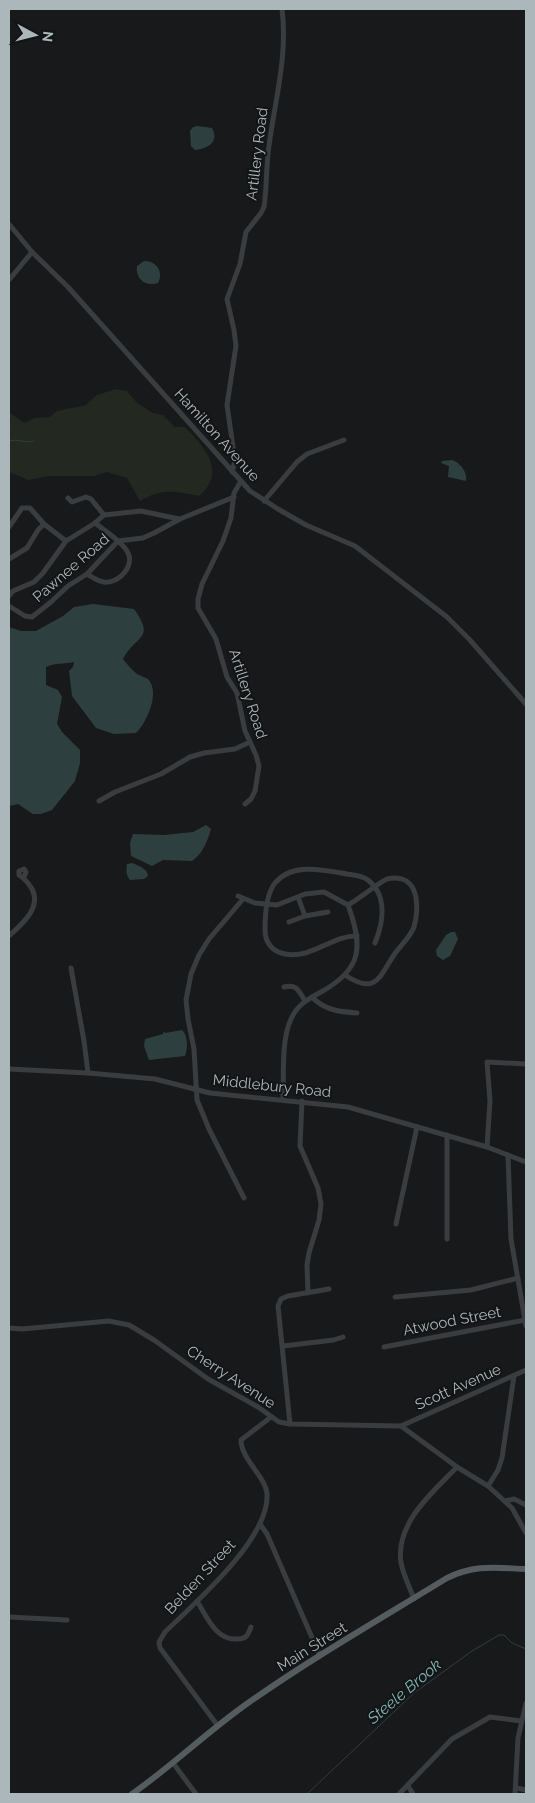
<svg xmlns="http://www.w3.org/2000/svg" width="535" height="1803" viewBox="0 0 535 1803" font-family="Raleway,sans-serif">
  <rect width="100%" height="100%" fill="#18191b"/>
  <!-- green -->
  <path fill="#232920" d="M 116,389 L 127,391 L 137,403 L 153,413 L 163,415 L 175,427 L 184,427 L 187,429 C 207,450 226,473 199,496 C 174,491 162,488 140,501 L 127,478 L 107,472 L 94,476 L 48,476 L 29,480 L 9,472 L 9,412 L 24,423 L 35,418 L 50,417 L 57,411 L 86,405 L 97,395 Z"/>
  <!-- water -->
  <g fill="#2e3f3f">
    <path d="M 197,126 L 212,128 C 220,142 207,149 195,150 L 191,146 L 190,131 L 193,127 Z"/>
    <path d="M 144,261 C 156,260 164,272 158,283 C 146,287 135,279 137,266 Z"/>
    <path d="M 452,460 C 460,462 468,473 466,481 L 448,477 L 449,466 L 441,463 L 442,461 Z"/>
    <path d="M 93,604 L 134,609 C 156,640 136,634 123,659 C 127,664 132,670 137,674 C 140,676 145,677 148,679 C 161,692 146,724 136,733 L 114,734 L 96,728 L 72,696 L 69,671 L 73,667 L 74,662 C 65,664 54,663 46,667 L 46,685 L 58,690 L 62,697 L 57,724 L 62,732 L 80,750 L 80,763 L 75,781 L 52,810 L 41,814 L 33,814 L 18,804 L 9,806 L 9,627 L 21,631 L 36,631 L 63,616 L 74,607 Z"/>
    <path d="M 206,825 L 211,829 C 208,840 202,855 192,861 L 163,860 L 152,866 L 131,856 L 130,843 L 133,834 L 164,835 L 193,832 Z"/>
    <path d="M 132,863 C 139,866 147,868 148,876 L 144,879 L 130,880 C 126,875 126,870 127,864 Z"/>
    <path d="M 451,932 L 455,932 L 458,939 L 450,956 L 443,960 L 437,956 L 436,950 L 446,935 Z"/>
    <path d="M 182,1030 C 188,1035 188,1049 185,1056 L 149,1060 L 144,1046 L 145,1039 L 163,1034 L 164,1031 L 165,1033 Z"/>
  </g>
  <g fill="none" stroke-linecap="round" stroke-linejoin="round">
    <!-- stream -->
    <g stroke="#2e3f3f" stroke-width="1">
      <path d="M 9,441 C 18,438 25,444 34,441"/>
      <path d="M 307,1794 L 414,1693 L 472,1651 L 499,1635 L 504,1635 L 512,1643 L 526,1649"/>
    </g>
    <!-- minor -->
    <g stroke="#393d40" stroke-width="5">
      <path d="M 9,224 L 32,252 L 68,287 L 250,491 L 278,509 L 306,525 L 355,546 L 447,617 L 469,639 L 526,704"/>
      <path d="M 9,280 L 32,252"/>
      <path d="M 232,472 L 235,461 L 227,405 L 236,346 L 234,330 L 227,299 L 240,264 L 246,232 L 261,213 L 264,207 C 267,187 266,166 269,146 C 275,100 288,55 282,9"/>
      <path d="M 241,481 L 234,493 L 231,518 L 223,541 L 202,584 L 198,599 L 198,608 L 216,639 L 227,677 L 237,693 L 245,731 L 256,755 L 259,766 L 255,791 L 251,799 L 245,804"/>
      <path d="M 68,498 L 72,502 L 86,497 L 91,499 L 104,515"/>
      <path d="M 264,501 L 297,462 L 307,454 L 344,440"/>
      <path d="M 9,527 L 22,508 L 30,508 L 44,524 L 66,541"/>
      <path d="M 9,559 L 27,548 L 38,530 L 44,524"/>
      <path d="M 87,574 C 92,577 99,582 104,582 C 119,584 136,565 127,551 C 120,540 105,531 95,523"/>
      <path d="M 9,596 L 13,591 L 34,582 L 43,573 L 66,541 L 95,523 L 104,515 L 141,511 L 179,519"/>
      <path d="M 9,606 L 25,616 L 32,617 L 51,602 L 68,586 L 87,574 L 118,541 L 143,538 L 154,533 L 180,519 L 234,497"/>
      <path d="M 99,801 L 115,792 L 161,774 L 190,757 L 204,753 L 235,749 L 250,742"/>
      <path d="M 238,896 L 255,903 L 277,905 L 305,894 L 324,892 L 348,905 C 363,946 363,969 321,992 C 308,999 297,1005 291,1019 C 281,1040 284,1076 283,1099"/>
      <path d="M 298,897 L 305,916"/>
      <path d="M 243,899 L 209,939 L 199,955 L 191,974 L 186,1000 L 188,1019 L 194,1049 L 197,1100 L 209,1129 L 244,1198"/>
      <path d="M 289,922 L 305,916 L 328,912"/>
      <path d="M 9,936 C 21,925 42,908 32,889 C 28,882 25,879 19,875 L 19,871 L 24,869 L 26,872 L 24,877"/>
      <path d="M 357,936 C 332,935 313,959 285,954 C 273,952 265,943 265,930 C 265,916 266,894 275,883 C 292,862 324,870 347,874 C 354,875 361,875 368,880 C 388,896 383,923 375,943"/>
      <path d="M 71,968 L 84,1041 L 88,1073"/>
      <path d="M 345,975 C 378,997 380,974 396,952 C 403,943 410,937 414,927 C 418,912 420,885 402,879 C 398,878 391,878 387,879 C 378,883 359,899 348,905"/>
      <path d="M 284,987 C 297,984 299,991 305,1001"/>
      <path d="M 312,997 C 324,1010 340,1012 357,1013"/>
      <path d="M 9,1069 L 88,1073 L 155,1079 L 210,1093 L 348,1107 L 487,1147 L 526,1162"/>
      <path d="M 302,1101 L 300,1146 L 318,1188 L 321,1204 L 319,1220 L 309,1253 L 307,1265 L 308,1293"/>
      <path d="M 447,1135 L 447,1239"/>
      <path d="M 487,1147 L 490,1101 L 487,1062 L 526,1064"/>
      <path d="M 508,1155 L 511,1239 L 526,1326"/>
      <path d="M 396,1224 L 417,1127"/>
      <path d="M 395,1297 L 471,1290 L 518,1278"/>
      <path d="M 9,1328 L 22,1329 L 109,1321 L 129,1325 L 154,1340 L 208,1379 L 258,1407 L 279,1422 L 290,1424 L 401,1426 L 457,1467 L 488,1486 L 512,1508 L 526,1533"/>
      <path d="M 283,1346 L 334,1340 L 343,1337"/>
      <path d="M 384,1347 L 525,1320"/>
      <path d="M 290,1424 L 278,1306 L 281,1299 L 288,1296 L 329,1289"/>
      <path d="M 401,1426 L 526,1370"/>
      <path d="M 488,1486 L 498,1470 L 502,1458 L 514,1376"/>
      <path d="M 505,1501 L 514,1499 L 526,1505"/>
      <path d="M 260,1524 L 267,1534 L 320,1656"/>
      <path d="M 414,1599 C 410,1588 403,1574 401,1563 C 395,1523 433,1492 457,1467"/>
      <path d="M 197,1601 C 207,1617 216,1641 238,1639 C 246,1639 248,1635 251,1627"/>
      <path d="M 9,1617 L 67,1620"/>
      <path d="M 218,1726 L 160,1648 L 159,1642 L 165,1632 C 195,1603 270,1538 267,1494 C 266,1477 241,1459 241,1440 L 271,1417"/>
      <path d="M 173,1763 L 196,1794"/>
      <path d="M 408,1786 L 413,1794"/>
      <path d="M 516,1788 L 526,1790"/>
      <path d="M 399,1794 L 452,1739 L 490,1717 L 521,1721"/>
      <path d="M 515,1794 L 518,1738 L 526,1703"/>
    </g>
    <!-- major -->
    <path stroke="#555c5f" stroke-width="6" d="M 132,1794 C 172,1766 208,1731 248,1703 C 312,1658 380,1619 447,1578 C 476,1564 496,1568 526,1569"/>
  </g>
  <g text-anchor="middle" stroke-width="4" stroke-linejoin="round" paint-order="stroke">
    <!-- street labels -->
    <g font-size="15" fill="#abb7ba" stroke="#131416">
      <text transform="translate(257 154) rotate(-83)" y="5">Artillery Road</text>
      <text transform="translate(217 435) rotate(48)" y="5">Hamilton Avenue</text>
      <text transform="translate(71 568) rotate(-41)" y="5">Pawnee Road</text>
      <text transform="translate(248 694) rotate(72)" y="5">Artillery Road</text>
      <text transform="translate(272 1086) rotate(6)" y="5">Middlebury Road</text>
      <text transform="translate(452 1321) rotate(-11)" y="5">Atwood Street</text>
      <text transform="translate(231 1377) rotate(33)" y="5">Cherry Avenue</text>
      <text transform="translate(458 1387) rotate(-24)" y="5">Scott Avenue</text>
      <text transform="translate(200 1577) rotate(-47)" y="5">Belden Street</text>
      <text transform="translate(312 1647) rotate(-32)" y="5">Main Street</text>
    </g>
    <!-- water labels -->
    <g font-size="16" font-style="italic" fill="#82b5b5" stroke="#131416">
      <text transform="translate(404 1691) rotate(-40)" y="6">Steele Brook</text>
    </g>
  </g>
  <!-- border -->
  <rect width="535" height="1803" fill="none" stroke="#abb7ba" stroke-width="20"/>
  <!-- north arrow -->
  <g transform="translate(35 35) rotate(97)" stroke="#131416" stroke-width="4" paint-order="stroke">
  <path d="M0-4L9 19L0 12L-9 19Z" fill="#abb7ba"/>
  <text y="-8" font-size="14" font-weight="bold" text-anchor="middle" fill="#abb7ba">N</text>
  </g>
</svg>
